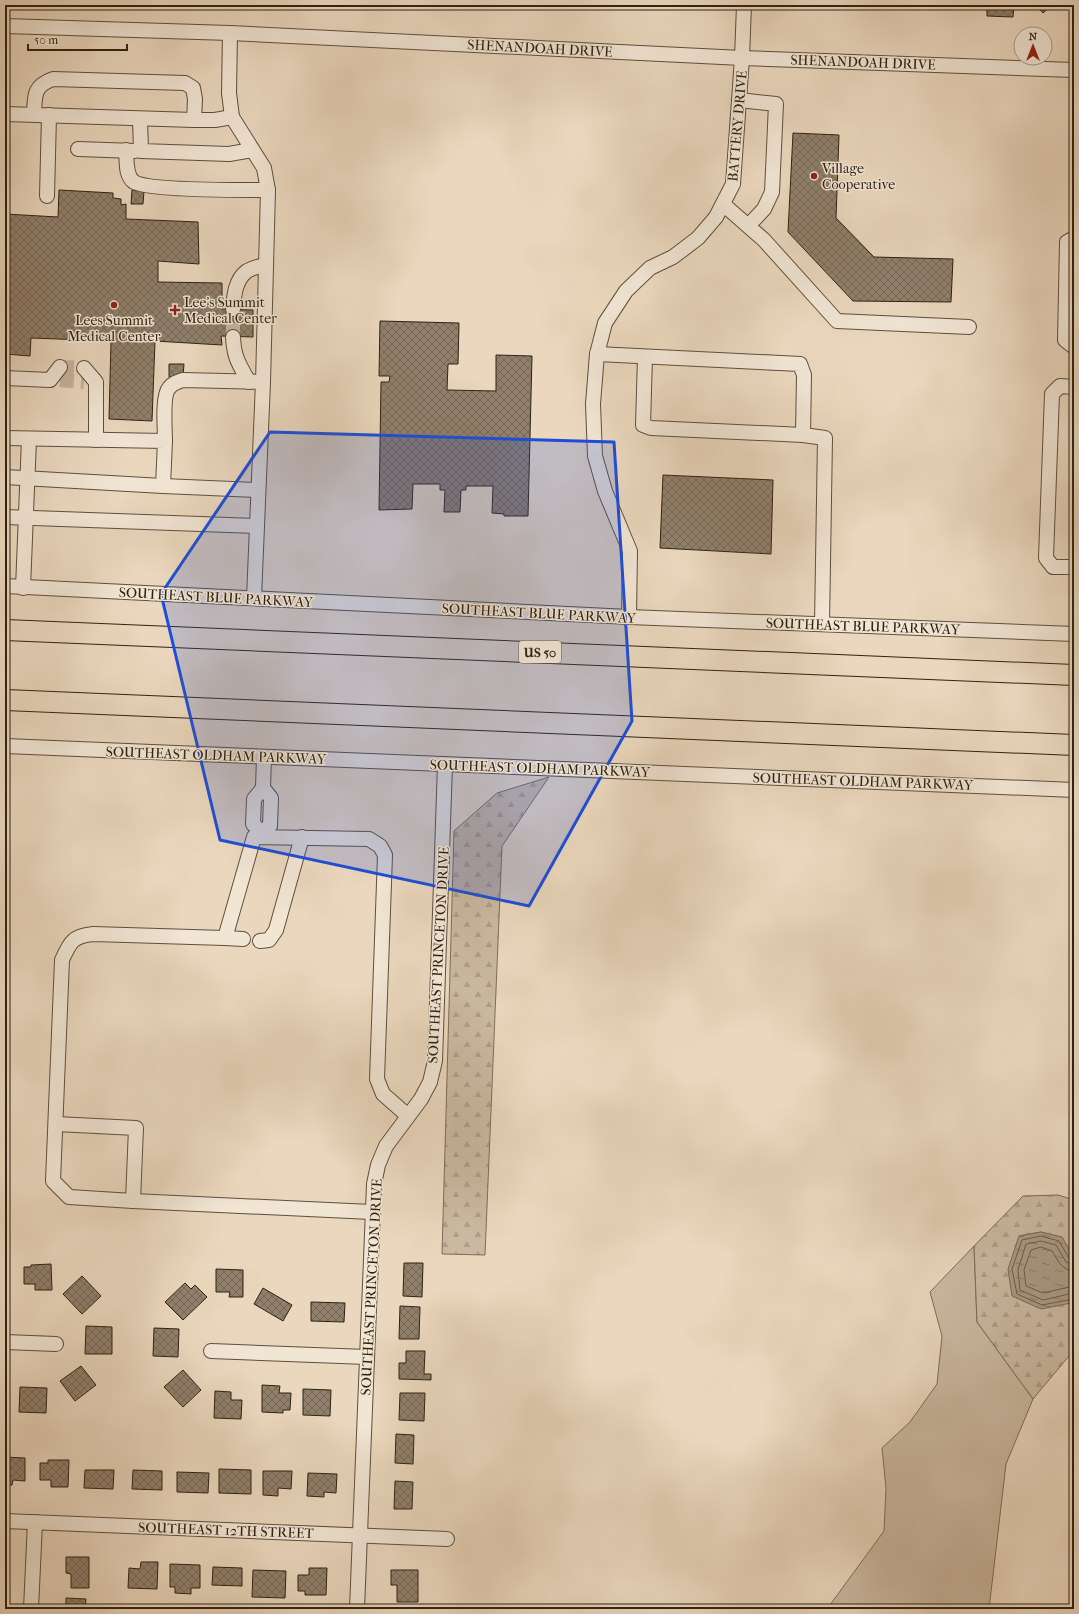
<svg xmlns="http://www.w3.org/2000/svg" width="1079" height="1614" viewBox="0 0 1079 1614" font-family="'IM FELL French Canon',serif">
  <defs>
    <pattern id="forest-firs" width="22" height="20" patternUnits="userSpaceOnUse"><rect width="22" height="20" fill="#cab8a0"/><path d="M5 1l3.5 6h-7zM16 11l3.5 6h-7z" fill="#ae9e89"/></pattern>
    <pattern id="water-ripples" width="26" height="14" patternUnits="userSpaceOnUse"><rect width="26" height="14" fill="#aa9983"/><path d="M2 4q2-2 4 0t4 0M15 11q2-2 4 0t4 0" fill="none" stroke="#8b7c6a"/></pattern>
    <pattern id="building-cross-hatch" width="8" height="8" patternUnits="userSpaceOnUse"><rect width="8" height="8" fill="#90806b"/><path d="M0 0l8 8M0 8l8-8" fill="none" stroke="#766857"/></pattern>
  </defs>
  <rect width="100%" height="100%" fill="#ead7bd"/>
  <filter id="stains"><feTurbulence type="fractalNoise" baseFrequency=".005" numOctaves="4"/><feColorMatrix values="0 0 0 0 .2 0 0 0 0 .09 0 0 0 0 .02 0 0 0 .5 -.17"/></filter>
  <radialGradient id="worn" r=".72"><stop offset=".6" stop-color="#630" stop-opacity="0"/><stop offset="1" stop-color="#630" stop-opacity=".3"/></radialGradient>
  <!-- grass -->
  <path fill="#cab8a0" stroke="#7c6d5a" d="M 974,1246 L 977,1322 L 1033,1399 L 1006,1464 L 989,1609 L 827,1609 L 884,1531 L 886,1488 L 882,1448 L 910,1422 L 937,1384 L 942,1336 L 930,1292 Z"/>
  <!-- forest -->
  <g fill="url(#forest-firs)" stroke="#7c6d5a">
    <path d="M 549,777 L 502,846 L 485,1255 L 442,1254 L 454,831 L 497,793 Z"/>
    <path d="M 1058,1195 L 1074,1200 L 1074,1258 L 1062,1238 L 1041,1232 L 1019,1236 L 1071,1303 L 1074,1298 L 1074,1350 L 1033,1399 L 977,1322 L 974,1246 L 1023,1196 Z"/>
  </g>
  <!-- water -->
  <path fill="url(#water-ripples)" stroke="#796956" d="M 1041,1232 L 1062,1237 L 1074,1258 L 1074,1298 L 1071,1303 L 1041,1309 L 1012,1296 L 1008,1269 L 1019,1236 Z"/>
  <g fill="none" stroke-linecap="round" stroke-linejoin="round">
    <!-- shore -->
    <g stroke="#6c5e4b" stroke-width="1">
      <path d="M 1074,1260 L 1069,1258 L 1059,1241 L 1041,1236 L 1022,1240 L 1012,1269 L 1017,1294 L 1042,1305 L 1068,1300 L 1074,1297"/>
      <path d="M 1074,1265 L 1066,1262 L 1056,1245 L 1041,1241 L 1026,1244 L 1018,1270 L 1020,1290 L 1043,1300 L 1065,1295 L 1074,1292"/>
      <path d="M 1074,1271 C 1061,1270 1058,1260 1052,1251 L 1041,1247 L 1031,1250 L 1024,1270 L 1026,1286 L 1043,1293 L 1074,1286"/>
    </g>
  </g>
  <!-- building -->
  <g fill="url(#building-cross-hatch)" stroke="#2f2213">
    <path d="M 987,5 L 1014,5 L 1013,17 L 987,16 Z"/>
    <path d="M 1036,5 L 1052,5 L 1043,13 Z"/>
    <path d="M 793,133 L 839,135 L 836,218 L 874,257 L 953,259 L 951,302 L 853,301 L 788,232 Z"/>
    <path d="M 59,190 L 113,193 L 113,198 L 121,199 L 121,205 L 126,204 L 126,219 L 198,222 L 199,264 L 158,261 L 158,282 L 222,283 L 222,309 L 253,310 L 253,337 L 221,336 L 222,345 L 155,341 L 152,421 L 109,419 L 111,341 L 31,338 L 30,356 L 5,354 L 5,214 L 58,217 Z"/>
    <path d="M 132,190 L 144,191 L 143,204 L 131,204 Z"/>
    <path d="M 380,321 L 459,323 L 458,364 L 448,364 L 447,390 L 496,391 L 496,355 L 532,356 L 528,516 L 504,516 L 504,514 L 492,513 L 493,486 L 466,486 L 466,490 L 461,490 L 460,512 L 444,512 L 445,490 L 440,490 L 440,484 L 413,484 L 412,509 L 379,510 L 381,382 L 389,382 L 390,376 L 379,376 Z"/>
    <path d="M 169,364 L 184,364 L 183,377 L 169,377 Z"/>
    <path d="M 663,475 L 773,480 L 771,554 L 660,548 Z"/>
    <path d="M 404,1263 L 423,1263 L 422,1297 L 403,1296 Z"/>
    <path d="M 51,1264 L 52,1290 L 35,1290 L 35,1284 L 24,1284 L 24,1267 L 31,1267 L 31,1265 Z"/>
    <path d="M 216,1269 L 243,1270 L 243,1297 L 229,1297 L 230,1292 L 216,1292 Z"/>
    <path d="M 82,1276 L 101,1296 L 82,1314 L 63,1294 Z"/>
    <path d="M 185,1283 L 191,1289 L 195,1285 L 207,1297 L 183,1320 L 165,1302 Z"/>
    <path d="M 263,1288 L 292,1305 L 283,1321 L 254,1304 Z"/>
    <path d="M 311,1302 L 345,1303 L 344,1322 L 311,1321 Z"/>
    <path d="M 400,1306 L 420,1307 L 419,1339 L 399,1339 Z"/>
    <path d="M 86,1326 L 112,1327 L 112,1354 L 85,1354 Z"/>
    <path d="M 154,1328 L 179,1329 L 178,1357 L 153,1356 Z"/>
    <path d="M 406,1351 L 425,1351 L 424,1374 L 431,1374 L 431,1380 L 399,1379 L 399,1363 L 406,1363 Z"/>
    <path d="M 81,1366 L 96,1385 L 75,1401 L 60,1381 Z"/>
    <path d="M 183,1370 L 201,1390 L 183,1407 L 164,1387 Z"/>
    <path d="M 262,1385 L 280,1386 L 279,1393 L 291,1393 L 290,1410 L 283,1410 L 283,1413 L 262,1412 Z"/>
    <path d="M 20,1387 L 47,1388 L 46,1413 L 19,1412 Z"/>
    <path d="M 303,1389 L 331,1390 L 330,1416 L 303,1415 Z"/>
    <path d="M 215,1391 L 231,1392 L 231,1400 L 242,1400 L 241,1419 L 214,1418 Z"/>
    <path d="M 400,1393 L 425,1393 L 424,1421 L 399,1420 Z"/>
    <path d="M 396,1434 L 414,1435 L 413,1464 L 395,1463 Z"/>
    <path d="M 5,1457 L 25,1458 L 25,1481 L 13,1480 L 12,1485 L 5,1485 Z"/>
    <path d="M 48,1460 L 69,1460 L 68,1487 L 51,1487 L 51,1480 L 40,1480 L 40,1463 L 48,1463 Z"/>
    <path d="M 219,1469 L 251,1470 L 251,1494 L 219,1493 Z"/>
    <path d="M 85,1470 L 114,1470 L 113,1489 L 84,1488 Z"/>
    <path d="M 133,1470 L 162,1471 L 162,1490 L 132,1489 Z"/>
    <path d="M 263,1471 L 292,1471 L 291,1489 L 278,1488 L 278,1496 L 263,1495 Z"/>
    <path d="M 177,1472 L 209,1473 L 208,1493 L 177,1492 Z"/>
    <path d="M 308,1473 L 337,1474 L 336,1493 L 324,1492 L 324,1497 L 307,1496 Z"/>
    <path d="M 395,1481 L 413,1482 L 412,1509 L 394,1509 Z"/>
    <path d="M 66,1557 L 89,1557 L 89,1588 L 71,1588 L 71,1574 L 66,1573 Z"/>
    <path d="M 141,1562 L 158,1562 L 157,1589 L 128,1588 L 129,1568 L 140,1569 Z"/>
    <path d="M 170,1564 L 200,1565 L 200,1588 L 191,1588 L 191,1594 L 175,1593 L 175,1587 L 170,1587 Z"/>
    <path d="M 213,1567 L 242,1568 L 242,1586 L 212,1585 Z"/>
    <path d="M 309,1568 L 327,1568 L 326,1595 L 305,1595 L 305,1591 L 298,1591 L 298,1575 L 309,1575 Z"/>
    <path d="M 253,1570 L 286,1571 L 285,1598 L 252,1597 Z"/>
    <path d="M 391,1570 L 418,1570 L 418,1602 L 397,1602 L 397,1585 L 391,1585 Z"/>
    <path d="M 66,1598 L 86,1599 L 85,1609 L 66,1609 Z"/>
  </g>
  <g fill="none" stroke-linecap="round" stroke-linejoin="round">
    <!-- minor-tunnel -->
    <g stroke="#c5b39b" stroke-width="14" stroke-dasharray="14 7" stroke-linecap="butt">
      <path d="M 233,337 L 233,309"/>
      <path d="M 60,367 L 84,368"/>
      <path d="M 60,380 L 84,382"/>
    </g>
    <defs>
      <g id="minor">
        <path d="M 5,26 L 230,33 L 742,58 L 1074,70"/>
        <path d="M 230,33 L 229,93 L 232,117 L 264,168 L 268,190 L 263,382 L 254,598"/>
        <path d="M 739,100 L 776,104 L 772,192 L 764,209 L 748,226"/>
        <path d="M 5,114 L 194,120 L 215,120 L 232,117"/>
        <path d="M 34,114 C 35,96 33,86 53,79 L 185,83 L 193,88 L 195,99 L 194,120"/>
        <path d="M 140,119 L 141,151 L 229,154 L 252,150"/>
        <path d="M 78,149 L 135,151"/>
        <path d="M 126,150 C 127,160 125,176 134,182 C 149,191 245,190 268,190"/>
        <path d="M 47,196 L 49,115"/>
        <path d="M 723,204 L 764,240 L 837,321 L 969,327"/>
        <path d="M 1074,238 L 1067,242 L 1065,340 L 1074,347"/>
        <path d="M 233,309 C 234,296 235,280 247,271 C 252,268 260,266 265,265"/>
        <path d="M 233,337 C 234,358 239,364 249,382"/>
        <path d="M 597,354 L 800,364 L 804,375 L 803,435 L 825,438 L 822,624"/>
        <path d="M 645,357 L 643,425 L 651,428 L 803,435"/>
        <path d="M 84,368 L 96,382 L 96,440"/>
        <path d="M 5,378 L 50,380 L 60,367"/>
        <path d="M 1074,387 L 1060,386 L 1052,394 L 1046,558 L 1053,567 L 1074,567"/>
        <path d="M 5,438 L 165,441 L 163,486"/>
        <path d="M 165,441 C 165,430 162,396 169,388 C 173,383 177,382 183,380 L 263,382"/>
        <path d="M 5,477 L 163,486 L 258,490"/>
        <path d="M 5,517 L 257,526"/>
        <path d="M 5,586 L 629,617 L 1074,634"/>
        <path d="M 23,588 L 29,439"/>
        <path d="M 629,617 L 630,551 L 605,491 L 595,456 L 593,404 L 597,354 L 605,323 L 626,291 L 650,268 L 673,257 L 698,238 L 716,217 L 733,184 L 742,58 L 744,5"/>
        <path d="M 5,746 L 1074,790"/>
        <path d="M 263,788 L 264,757"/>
        <path d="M 261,836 L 261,832 L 270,826 L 271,798 L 263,788 L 254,799 L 253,824 L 261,832"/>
        <path d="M 225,938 L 243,939"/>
        <path d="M 260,941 L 269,940 L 276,930 L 302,837"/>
        <path d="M 56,1124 L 136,1128 L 133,1201"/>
        <path d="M 372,1212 L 133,1201 L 69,1197 L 53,1181 L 62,960 C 70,942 73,936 93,934 L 225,938 L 254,837 L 369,839 L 380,846 L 385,855 L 377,1079 L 383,1094 L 408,1116"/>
        <path d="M 5,1342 L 56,1344"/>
        <path d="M 211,1351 L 367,1357"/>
        <path d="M 5,1521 L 447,1539"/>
        <path d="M 31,1609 L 35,1522"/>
        <path d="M 357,1609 L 374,1184 L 378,1165 L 386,1146 L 421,1099 L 430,1082 L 435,1061 L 445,764"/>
      </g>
      <g id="highway">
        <path d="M 5,630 L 1074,675"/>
        <path d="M 5,700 L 1074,745"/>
      </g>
    </defs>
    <!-- minor casing -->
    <use href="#minor" stroke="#5e4f3e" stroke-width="16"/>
    <!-- highway casing -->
    <use href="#highway" stroke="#2f2213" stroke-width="22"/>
    <!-- minor -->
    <use href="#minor" stroke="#f1e5d4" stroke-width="14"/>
    <!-- highway -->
    <use href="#highway" stroke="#ead7bd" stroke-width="20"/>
  </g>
  <!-- marked area -->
  <path fill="#1d4ed8" fill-opacity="0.2" stroke="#1d4ed8" stroke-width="3" stroke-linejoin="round" d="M 270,432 L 614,442 L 632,721 L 529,906 L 220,840 L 161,594 Z"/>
  <!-- markers -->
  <g fill="#8f2418" stroke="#f1e5d4" stroke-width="1.5">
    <circle cx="814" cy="176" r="4"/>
    <circle cx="114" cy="305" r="4"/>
    <path d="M173 304h4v4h4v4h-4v4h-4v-4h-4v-4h4z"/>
  </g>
  <g text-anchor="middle" stroke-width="3" stroke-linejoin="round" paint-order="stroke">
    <!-- shield labels -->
    <rect fill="#f1e5d4" stroke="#695c4d" stroke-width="1" x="519" y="641" width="42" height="22" rx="3"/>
    <g font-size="13" font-weight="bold" fill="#2f2213">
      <text x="540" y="657">US 50</text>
    </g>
    <!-- street labels -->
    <g font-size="14" fill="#2f2213" stroke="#f1e5d4">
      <text transform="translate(540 48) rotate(3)" y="5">SHENANDOAH DRIVE</text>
      <text transform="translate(863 62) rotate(2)" y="5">SHENANDOAH DRIVE</text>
      <text transform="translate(737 126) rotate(-85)" y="5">BATTERY DRIVE</text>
      <text transform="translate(216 597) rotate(3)" y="5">SOUTHEAST BLUE PARKWAY</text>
      <text transform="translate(539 613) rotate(3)" y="5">SOUTHEAST BLUE PARKWAY</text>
      <text transform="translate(863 626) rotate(2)" y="5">SOUTHEAST BLUE PARKWAY</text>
      <text transform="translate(216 755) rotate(2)" y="5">SOUTHEAST OLDHAM PARKWAY</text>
      <text transform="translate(540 768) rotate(2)" y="5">SOUTHEAST OLDHAM PARKWAY</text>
      <text transform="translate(863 781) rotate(2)" y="5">SOUTHEAST OLDHAM PARKWAY</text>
      <text transform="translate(438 955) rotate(-87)" y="5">SOUTHEAST PRINCETON DRIVE</text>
      <text transform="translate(371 1287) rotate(-87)" y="5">SOUTHEAST PRINCETON DRIVE</text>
      <text transform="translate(226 1530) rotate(2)" y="5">SOUTHEAST 12TH STREET</text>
    </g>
    <!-- poi labels -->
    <g font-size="14" fill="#2f2213" stroke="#f1e5d4" text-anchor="start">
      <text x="822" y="173">Village<tspan x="822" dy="16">Cooperative</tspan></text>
      <text x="184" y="307">Lee's Summit<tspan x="184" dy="16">Medical Center</tspan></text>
      <text x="114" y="325" text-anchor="middle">Lees Summit<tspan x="114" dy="16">Medical Center</tspan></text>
    </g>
  </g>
  <!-- margin -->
  <rect width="1079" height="1614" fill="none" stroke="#ead7bd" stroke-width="20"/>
  <rect x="6" y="6" width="1067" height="1602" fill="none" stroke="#2f2213" stroke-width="2"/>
  <rect x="10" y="10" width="1059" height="1594" fill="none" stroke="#2f2213"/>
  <!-- north arrow -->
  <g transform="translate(1033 46)"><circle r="19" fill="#f1e5d4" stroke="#a39787"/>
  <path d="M0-3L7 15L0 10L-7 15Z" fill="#8f2418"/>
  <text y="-6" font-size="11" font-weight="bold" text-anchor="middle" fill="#2f2213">N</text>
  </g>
  <!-- scale -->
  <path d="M28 44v6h99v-6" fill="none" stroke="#2f2213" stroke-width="2"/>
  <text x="34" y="44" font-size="12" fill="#2f2213" stroke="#f1e5d4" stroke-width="3" paint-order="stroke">50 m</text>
  <rect width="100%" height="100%" filter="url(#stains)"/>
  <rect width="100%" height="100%" fill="url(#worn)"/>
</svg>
